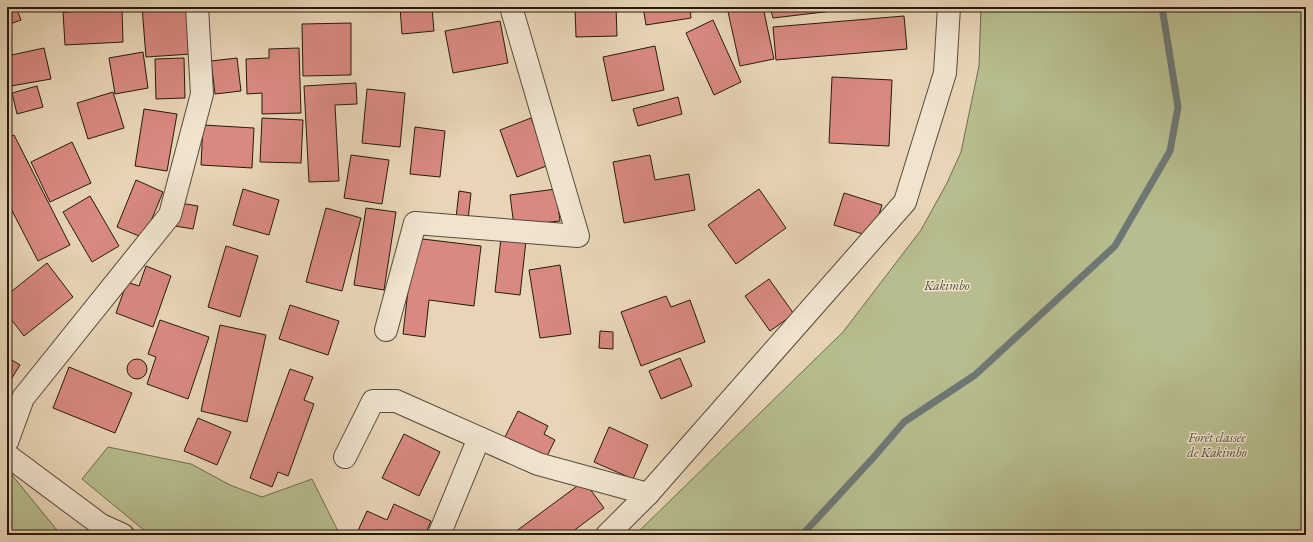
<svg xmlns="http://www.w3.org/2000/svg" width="1313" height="542" viewBox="0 0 1313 542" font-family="'EB Garamond',serif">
  <rect width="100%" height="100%" fill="#e8d5b7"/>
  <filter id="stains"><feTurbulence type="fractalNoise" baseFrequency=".005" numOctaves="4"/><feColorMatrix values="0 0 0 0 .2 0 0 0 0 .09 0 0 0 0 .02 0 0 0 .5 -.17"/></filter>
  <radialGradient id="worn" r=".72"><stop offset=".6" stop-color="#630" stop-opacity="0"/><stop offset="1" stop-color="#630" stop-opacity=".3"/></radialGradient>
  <!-- green -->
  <g fill="#b7bd8e" stroke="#6e6c4e">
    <path d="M 981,7 L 1306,7 L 1306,535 L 635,535 L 843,332 L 921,230 L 947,183 L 961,152 L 979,66 Z"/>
    <path d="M 108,447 L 191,464 L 230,485 L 262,497 L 312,479 L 340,535 L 150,535 L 82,479 Z"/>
    <path d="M 7,469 L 61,535 L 7,535 Z"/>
  </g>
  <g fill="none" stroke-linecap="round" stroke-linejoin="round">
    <!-- stream -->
    <path stroke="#6d7875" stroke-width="7" d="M 802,535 L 873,458 L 904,422 L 975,375 L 1115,246 L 1170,151 L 1178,107 L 1162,7"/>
  </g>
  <!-- building -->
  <g fill="#d98981" stroke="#261b0e">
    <path d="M 7,7 L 16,7 L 21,20 L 7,25 Z"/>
    <path d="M 142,7 L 188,7 L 191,54 L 146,57 Z"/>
    <path d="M 400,7 L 432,7 L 434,31 L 402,34 Z"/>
    <path d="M 575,7 L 616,7 L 617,36 L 576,37 Z"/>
    <path d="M 643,7 L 690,7 L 691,18 L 646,25 Z"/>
    <path d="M 727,7 L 763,7 L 774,59 L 740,66 Z"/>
    <path d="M 770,7 L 904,7 L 904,9 L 858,8 L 773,18 Z"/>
    <path d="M 122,9 L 123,42 L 65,45 L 63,12 Z"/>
    <path d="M 904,16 L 907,49 L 776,60 L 773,27 Z"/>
    <path d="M 713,20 L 741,82 L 714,95 L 686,33 Z"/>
    <path d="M 500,21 L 508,63 L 453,73 L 445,31 Z"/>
    <path d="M 351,23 L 351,75 L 303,76 L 302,24 Z"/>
    <path d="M 655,46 L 664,90 L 612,101 L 603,57 Z"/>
    <path d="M 44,48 L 51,79 L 11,86 L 7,64 L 7,56 Z"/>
    <path d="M 299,48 L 301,113 L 262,114 L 262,93 L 247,94 L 246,59 L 269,58 L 269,49 Z"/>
    <path d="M 143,52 L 148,88 L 115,94 L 109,58 Z"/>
    <path d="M 184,58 L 185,98 L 156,99 L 155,59 Z"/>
    <path d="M 237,58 L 241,91 L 215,94 L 211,61 Z"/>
    <path d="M 832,77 L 892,80 L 889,146 L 829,143 Z"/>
    <path d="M 356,83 L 357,104 L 335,105 L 339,181 L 309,182 L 304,86 Z"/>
    <path d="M 37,86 L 43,107 L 17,114 L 12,93 Z"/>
    <path d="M 367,89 L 405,93 L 400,147 L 362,143 Z"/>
    <path d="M 113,92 L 124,128 L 88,139 L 77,103 Z"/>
    <path d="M 678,97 L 682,114 L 638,126 L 633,109 Z"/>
    <path d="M 144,109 L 177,114 L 167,171 L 135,166 Z"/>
    <path d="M 262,118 L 303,120 L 301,163 L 260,162 Z"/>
    <path d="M 531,118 L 549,165 L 517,177 L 500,130 Z"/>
    <path d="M 203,125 L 254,128 L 252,168 L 201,165 Z"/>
    <path d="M 415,127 L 445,131 L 440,177 L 410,174 Z"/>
    <path d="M 14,135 L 70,245 L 38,261 L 7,201 L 7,138 Z"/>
    <path d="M 72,142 L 91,183 L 50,202 L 31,162 Z"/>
    <path d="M 351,155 L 389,160 L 382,204 L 344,198 Z"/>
    <path d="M 650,155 L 655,180 L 689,174 L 695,210 L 624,223 L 613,162 Z"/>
    <path d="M 136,180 L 163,192 L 144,238 L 117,227 Z"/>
    <path d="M 243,189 L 279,200 L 269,235 L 233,225 Z"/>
    <path d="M 556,189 L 560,221 L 514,226 L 510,195 Z"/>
    <path d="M 759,189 L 786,228 L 736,264 L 708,225 Z"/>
    <path d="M 459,191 L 471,193 L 468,220 L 456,218 Z"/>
    <path d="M 844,193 L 882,205 L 872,237 L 834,225 Z"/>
    <path d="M 90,196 L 119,246 L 92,262 L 63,212 Z"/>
    <path d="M 180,203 L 198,206 L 193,229 L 175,226 Z"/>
    <path d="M 326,208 L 361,218 L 342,291 L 306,282 Z"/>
    <path d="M 366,208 L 396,212 L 384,290 L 354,285 Z"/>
    <path d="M 414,238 L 481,246 L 474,306 L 429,300 L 425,337 L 403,334 Z"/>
    <path d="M 501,238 L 526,241 L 520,295 L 495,292 Z"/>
    <path d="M 226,246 L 258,256 L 240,317 L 208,307 Z"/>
    <path d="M 7,252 L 11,259 L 7,261 Z"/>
    <path d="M 47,263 L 73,297 L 24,336 L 7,314 L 7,295 Z"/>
    <path d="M 560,265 L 571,334 L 540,338 L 529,270 Z"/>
    <path d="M 146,266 L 171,276 L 153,327 L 116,313 L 127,282 L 139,286 Z"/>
    <path d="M 769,279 L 794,314 L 770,331 L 745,296 Z"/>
    <path d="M 666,296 L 671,307 L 690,300 L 705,342 L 641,366 L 621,312 Z"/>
    <path d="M 290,305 L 339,321 L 328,355 L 279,339 Z"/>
    <path d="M 160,320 L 209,337 L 188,399 L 147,384 L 156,357 L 148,354 Z"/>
    <path d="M 220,325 L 266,335 L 247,422 L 201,411 Z"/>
    <path d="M 600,331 L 613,332 L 613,349 L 599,348 Z"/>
    <path d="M 7,357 L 20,365 L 7,386 Z"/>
    <path d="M 680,358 L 692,386 L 661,399 L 649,371 Z"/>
    <circle cx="137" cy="369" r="10"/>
    <path d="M 69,367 L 132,393 L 115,433 L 53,408 Z"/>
    <path d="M 290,369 L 313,377 L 304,400 L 314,404 L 288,476 L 278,472 L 272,487 L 250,478 Z"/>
    <path d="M 518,411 L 548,426 L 544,434 L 555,440 L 545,460 L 504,439 Z"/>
    <path d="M 198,418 L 231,432 L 217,465 L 184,451 Z"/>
    <path d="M 609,427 L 648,445 L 633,479 L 594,462 Z"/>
    <path d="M 404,434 L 440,452 L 419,496 L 382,478 Z"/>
    <path d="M 584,481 L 604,508 L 568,535 L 511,535 Z"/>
    <path d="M 394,504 L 431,521 L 425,535 L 356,535 L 367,511 L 387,520 Z"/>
  </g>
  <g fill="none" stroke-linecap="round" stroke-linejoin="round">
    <defs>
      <g id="minor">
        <path d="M 386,330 L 415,223 L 578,236 L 511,7"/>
        <path d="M 7,442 L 23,398 L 170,215 L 202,94 L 197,7"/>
        <path d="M 7,455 L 101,525 L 123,535"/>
        <path d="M 345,457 L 373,401 L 396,401 L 538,464 L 648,494"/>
        <path d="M 439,535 L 479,438"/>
        <path d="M 607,535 L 648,494 L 905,202 L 945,73 L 949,7"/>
      </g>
    </defs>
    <!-- minor casing -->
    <use href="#minor" stroke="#564a38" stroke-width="24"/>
    <!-- minor -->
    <use href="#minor" stroke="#f0e4d0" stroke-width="22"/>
  </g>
  <g text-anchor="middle" stroke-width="3" stroke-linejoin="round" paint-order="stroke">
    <!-- park labels -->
    <g font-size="13" font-style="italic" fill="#524c34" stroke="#f0e4d0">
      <text x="947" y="290">Kakimbo</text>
      <text x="1217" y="442">Forêt classée<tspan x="1217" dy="15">de Kakimbo</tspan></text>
    </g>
  </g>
  <!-- margin -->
  <rect width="1313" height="542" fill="none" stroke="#e8d5b7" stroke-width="24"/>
  <rect x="8" y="8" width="1297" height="526" fill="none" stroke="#261b0e" stroke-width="2"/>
  <rect x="12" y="12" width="1289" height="518" fill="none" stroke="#261b0e"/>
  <rect width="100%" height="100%" filter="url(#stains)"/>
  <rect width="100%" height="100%" fill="url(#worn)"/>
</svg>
